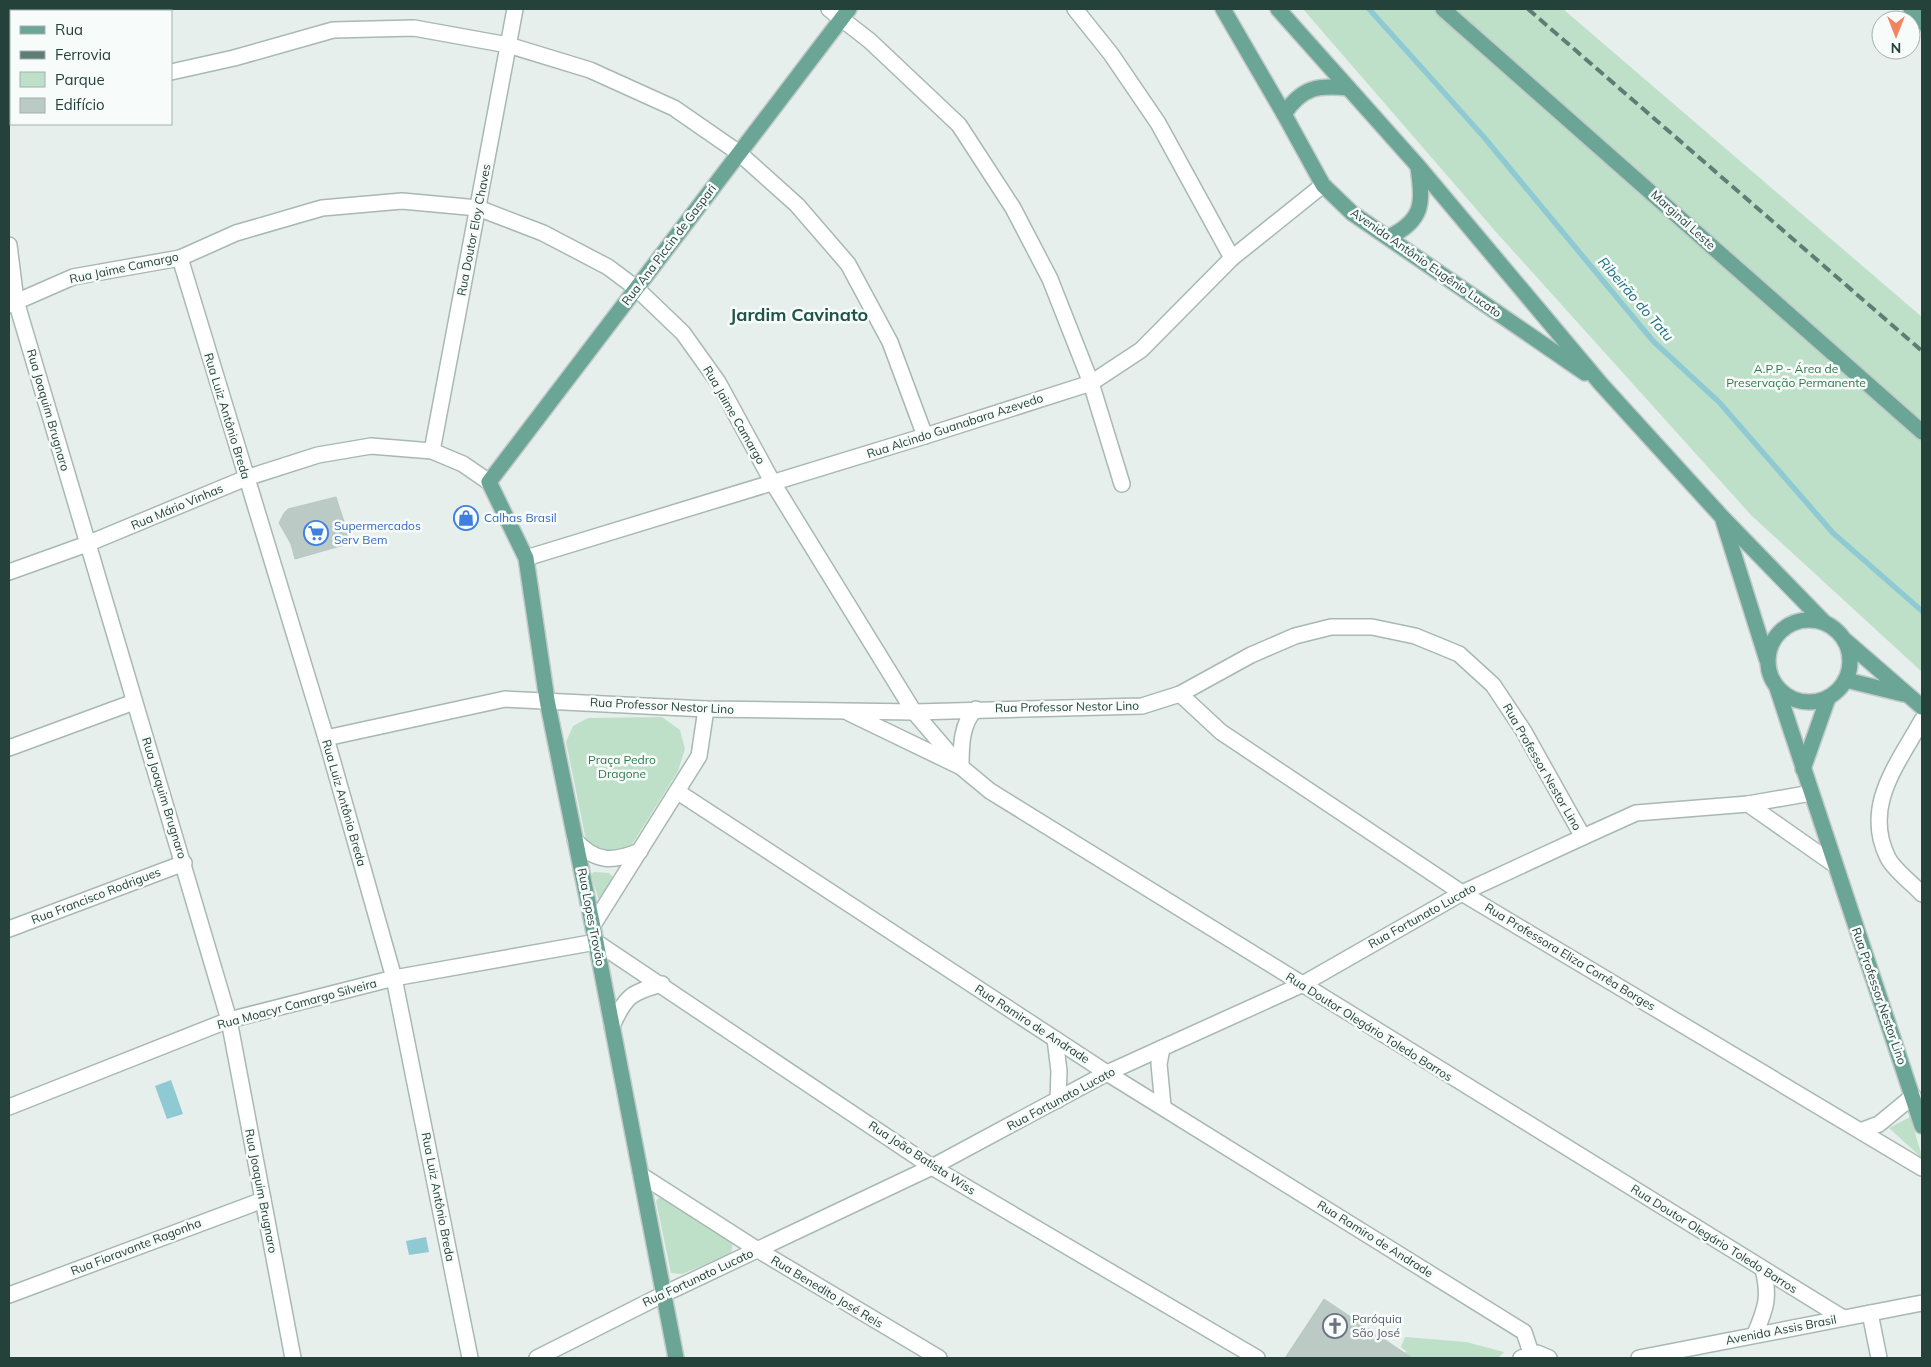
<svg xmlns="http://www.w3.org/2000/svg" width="1931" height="1367" viewBox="0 0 1931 1367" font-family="Mulish,sans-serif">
  <rect width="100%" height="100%" fill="#e6efeb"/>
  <!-- green -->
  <g fill="#bfe0c8">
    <path d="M 1303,9 L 1563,9 L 1922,317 L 1922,672 L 1751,515 L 1496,232 Z"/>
    <path d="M 662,717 L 680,730 L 685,749 L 678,771 L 631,846 L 618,854 L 604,855 L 587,845 L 566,742 L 573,726 L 588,718 Z"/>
    <path d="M 594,872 L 609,873 L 613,877 L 601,899 L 598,898 L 591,874 Z"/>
    <path d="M 1910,1117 L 1922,1156 L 1922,1158 L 1889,1128 Z"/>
    <path d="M 667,1197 L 733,1242 L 731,1254 L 682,1274 L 671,1273 L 656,1201 L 659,1198 Z"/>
    <path d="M 1405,1337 L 1466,1342 L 1504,1352 L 1498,1358 L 1403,1358 L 1406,1351 L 1401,1347 Z"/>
  </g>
  <!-- water -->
  <g fill="#8ec9d4">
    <path d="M 171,1080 L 183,1114 L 167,1119 L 155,1086 Z"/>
    <path d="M 426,1237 L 429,1252 L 409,1255 L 406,1241 Z"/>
  </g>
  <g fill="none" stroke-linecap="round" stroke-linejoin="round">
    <!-- stream -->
    <path stroke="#8ec9d4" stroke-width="5.5" d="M 1369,9 L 1483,136 L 1653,341 L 1719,402 L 1833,533 L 1922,611"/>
  </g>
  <!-- building -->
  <g fill="#bbcac4" stroke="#b8c9c2">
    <path d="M 336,497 L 351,543 L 295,559 L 291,544 L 279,523 L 284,513 L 288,509 Z"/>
    <path d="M 1324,1299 L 1412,1358 L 1285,1358 Z"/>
  </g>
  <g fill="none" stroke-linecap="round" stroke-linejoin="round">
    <defs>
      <g id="minor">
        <path d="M 829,9 L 870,41 L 959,125 L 1013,208 L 1050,279 L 1091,383 L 1122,484"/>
        <path d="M 1075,9 L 1111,54 L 1158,123 L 1232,258"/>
        <path d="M 171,72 L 234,58 L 333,30 L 414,28 L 508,45 L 590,70 L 674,108 L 739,153 L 797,205 L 848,264 L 890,342 L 925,436"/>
        <path d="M 9,102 L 11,101"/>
        <path d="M 9,245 L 16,301 L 229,1020 L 293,1358"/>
        <path d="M 180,258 L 326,738 L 394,978 L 470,1358"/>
        <path d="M 9,305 L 73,277 L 180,258 L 236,233 L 322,208 L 402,201 L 478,208 L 543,233 L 608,267 L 636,288 L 683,333 L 718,382 L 773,483 L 914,712 L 961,767 L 990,791 L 1843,1318"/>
        <path d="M 432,451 L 515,9"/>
        <path d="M 526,558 L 925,436 L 1091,383 L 1141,350 L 1232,258 L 1323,185"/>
        <path d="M 9,572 L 87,544 L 246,478 L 318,455 L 371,446 L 432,451 L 463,464 L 489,482"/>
        <path d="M 1180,694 L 1221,732 L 1462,893 L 1922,1168"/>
        <path d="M 849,713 L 961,767 C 961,747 961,723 976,709"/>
        <path d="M 1922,720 C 1898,764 1862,806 1888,858 C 1895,871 1912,883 1922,894"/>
        <path d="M 326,738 L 505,699 L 706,709 L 914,712 L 1142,706 L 1180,694 L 1251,655 L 1295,636 L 1331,627 L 1372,627 L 1415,636 L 1459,654 L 1493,685 L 1523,730 L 1583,837"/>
        <path d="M 9,748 L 134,702"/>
        <path d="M 678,792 L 1107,1073 L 1524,1332 L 1531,1353"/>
        <path d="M 1748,804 L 1835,865"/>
        <path d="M 575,840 C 596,863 613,862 640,851"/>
        <path d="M 593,925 L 699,756 L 706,709"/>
        <path d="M 9,929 L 184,863"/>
        <path d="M 612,1026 C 625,997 631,992 662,984"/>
        <path d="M 1055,1039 L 1059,1071 L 1058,1100"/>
        <path d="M 1162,1048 L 1159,1064 L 1163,1106"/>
        <path d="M 9,1107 L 229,1020 L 394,978 L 596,942 L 932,1167 L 1257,1358"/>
        <path d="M 1863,1130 L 1879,1124 L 1913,1096"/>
        <path d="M 641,1175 L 758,1250 L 939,1358"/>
        <path d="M 9,1295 L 263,1200"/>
        <path d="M 1870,1313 L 1879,1358"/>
        <path d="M 1755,1334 C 1766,1308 1770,1297 1763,1269"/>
        <path d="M 537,1358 L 664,1294 L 932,1167 L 1107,1073 L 1301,985 L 1462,893 L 1583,837 L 1636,813 L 1748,804 L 1811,793"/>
        <path d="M 1521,1358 L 1537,1353 L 1549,1358"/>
        <path d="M 1639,1358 L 1922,1303"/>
      </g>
      <g id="major">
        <path d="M 1223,9 L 1284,114 L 1323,185 L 1352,213 L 1585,373"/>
        <path d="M 1278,9 L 1418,166 L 1601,384 L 1722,517 L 1824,622"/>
        <path d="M 1443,9 L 1922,432"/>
        <path d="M 1911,9 L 1922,23"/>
        <path d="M 1284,114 C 1302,87 1318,85 1348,88"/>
        <path d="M 1389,237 C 1424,220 1423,203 1418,167"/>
        <path d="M 1723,520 L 1767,660"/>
        <circle cx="1809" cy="661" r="41"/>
        <path d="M 1846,641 L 1922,707"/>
        <path d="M 1846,680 L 1903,694"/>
        <path d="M 1777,688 L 1922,1126"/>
        <path d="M 1803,769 L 1828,698"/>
        <path d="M 676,1358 L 596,942 L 547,700 L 526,558 L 489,482 L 849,9"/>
      </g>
    </defs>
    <!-- minor casing -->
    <use href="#minor" stroke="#a8b8b2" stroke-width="18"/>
    <!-- major casing -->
    <use href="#major" stroke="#c2cac8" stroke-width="18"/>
    <!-- minor -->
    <use href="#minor" stroke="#fff" stroke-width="15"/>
    <!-- major -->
    <use href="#major" stroke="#6aa596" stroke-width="15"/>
    <!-- rail -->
    <path stroke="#5f7d75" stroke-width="4" stroke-dasharray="10 5" stroke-linecap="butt" d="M 1528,9 L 1922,351"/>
  </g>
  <!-- icons -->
  <defs>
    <symbol id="shop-ring" viewBox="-11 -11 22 22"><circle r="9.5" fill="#f7fbf9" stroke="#3f7fe0" stroke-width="1.5"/><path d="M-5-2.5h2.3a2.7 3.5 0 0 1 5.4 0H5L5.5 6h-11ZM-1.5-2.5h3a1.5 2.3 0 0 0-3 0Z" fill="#3f7fe0"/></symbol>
    <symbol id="supermarket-ring" viewBox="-11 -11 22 22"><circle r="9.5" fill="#f7fbf9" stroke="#3f7fe0" stroke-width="1.5"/><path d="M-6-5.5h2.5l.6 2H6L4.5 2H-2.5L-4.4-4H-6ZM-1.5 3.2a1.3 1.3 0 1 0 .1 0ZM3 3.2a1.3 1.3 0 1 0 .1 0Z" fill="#3f7fe0"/></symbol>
    <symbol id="church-ring" viewBox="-11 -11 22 22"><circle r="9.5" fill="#f7fbf9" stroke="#6b7280" stroke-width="1.5"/><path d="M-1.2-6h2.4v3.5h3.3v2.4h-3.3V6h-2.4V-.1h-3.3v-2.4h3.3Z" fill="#6b7280"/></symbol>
  </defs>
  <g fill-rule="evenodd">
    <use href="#shop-ring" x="452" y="504" width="28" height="28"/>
    <use href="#supermarket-ring" x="302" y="519" width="28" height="28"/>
    <use href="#church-ring" x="1321" y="1312" width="28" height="28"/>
  </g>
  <g text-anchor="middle" stroke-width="5" stroke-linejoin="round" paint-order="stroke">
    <!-- street labels -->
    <g font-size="12" fill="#24423a" stroke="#f7fbf9">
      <text transform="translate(1683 220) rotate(42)" y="4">Marginal Leste</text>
      <text transform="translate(474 230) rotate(-79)" y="4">Rua Doutor Eloy Chaves</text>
      <text transform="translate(669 245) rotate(-53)" y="4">Rua Ana Piccin de Gaspari</text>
      <text transform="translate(1426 263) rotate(35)" y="4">Avenida Antônio Eugênio Lucato</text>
      <text transform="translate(124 268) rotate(-12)" y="4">Rua Jaime Camargo</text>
      <text transform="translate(48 410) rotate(74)" y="4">Rua Joaquim Brugnaro</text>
      <text transform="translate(734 415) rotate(60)" y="4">Rua Jaime Camargo</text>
      <text transform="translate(227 416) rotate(73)" y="4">Rua Luiz Antônio Breda</text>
      <text transform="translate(955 426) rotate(-18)" y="4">Rua Alcindo Guanabara Azevedo</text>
      <text transform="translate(177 507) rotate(-23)" y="4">Rua Mário Vinhas</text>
      <text transform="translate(662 706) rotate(3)" y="4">Rua Professor Nestor Lino</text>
      <text transform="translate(1067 707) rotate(-1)" y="4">Rua Professor Nestor Lino</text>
      <text transform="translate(1542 767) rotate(60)" y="4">Rua Professor Nestor Lino</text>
      <text transform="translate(164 798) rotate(73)" y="4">Rua Joaquim Brugnaro</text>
      <text transform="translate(344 803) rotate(74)" y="4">Rua Luiz Antônio Breda</text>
      <text transform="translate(96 896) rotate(-21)" y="4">Rua Francisco Rodrigues</text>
      <text transform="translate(1422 916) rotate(-29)" y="4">Rua Fortunato Lucato</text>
      <text transform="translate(591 917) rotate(79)" y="4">Rua Lopes Trovão</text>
      <text transform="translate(1570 957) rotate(31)" y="4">Rua Professora Eliza Corrêa Borges</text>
      <text transform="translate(1879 996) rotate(71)" y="4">Rua Professor Nestor Lino</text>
      <text transform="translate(297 1004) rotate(-15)" y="4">Rua Moacyr Camargo Silveira</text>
      <text transform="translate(1032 1024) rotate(33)" y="4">Rua Ramiro de Andrade</text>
      <text transform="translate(1369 1027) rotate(32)" y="4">Rua Doutor Olegário Toledo Barros</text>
      <text transform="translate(1061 1099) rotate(-28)" y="4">Rua Fortunato Lucato</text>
      <text transform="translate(922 1158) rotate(33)" y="4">Rua João Batista Wiss</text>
      <text transform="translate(261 1191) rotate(79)" y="4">Rua Joaquim Brugnaro</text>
      <text transform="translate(438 1197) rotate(79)" y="4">Rua Luiz Antônio Breda</text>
      <text transform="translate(1375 1239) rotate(32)" y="4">Rua Ramiro de Andrade</text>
      <text transform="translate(1714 1239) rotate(32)" y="4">Rua Doutor Olegário Toledo Barros</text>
      <text transform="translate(136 1247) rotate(-21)" y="4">Rua Fioravante Ragonha</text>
      <text transform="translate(698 1278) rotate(-25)" y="4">Rua Fortunato Lucato</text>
      <text transform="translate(827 1292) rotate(31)" y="4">Rua Benedito José Reis</text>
      <text transform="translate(1781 1330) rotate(-11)" y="4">Avenida Assis Brasil</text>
    </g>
    <!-- park labels -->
    <g font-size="12" fill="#2d7a4b" stroke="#f7fbf9">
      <text x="1796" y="373">A.P.P - Área de<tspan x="1796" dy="14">Preservação Permanente</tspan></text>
      <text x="622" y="764">Praça Pedro<tspan x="622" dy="14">Dragone</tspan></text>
    </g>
    <!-- shop labels -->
    <g font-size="12" fill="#366cbe" stroke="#f7fbf9" text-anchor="start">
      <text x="484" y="522">Calhas Brasil</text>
      <text x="334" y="530">Supermercados<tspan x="334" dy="14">Serv Bem</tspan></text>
    </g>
    <!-- worship labels -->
    <g font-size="12" fill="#5b616d" stroke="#f7fbf9" text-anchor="start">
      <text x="1352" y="1323">Paróquia<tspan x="1352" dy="14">São José</tspan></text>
    </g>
    <!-- water labels -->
    <g font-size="14" font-style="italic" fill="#1c6f80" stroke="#f7fbf9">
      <text transform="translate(1636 299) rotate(49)" y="5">Ribeirão do Tatu</text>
    </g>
    <!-- district labels -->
    <g font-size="18" font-weight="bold" fill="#1f5548" stroke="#f7fbf9">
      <text x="799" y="321">Jardim Cavinato</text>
    </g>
  </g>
  <!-- border -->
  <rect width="1931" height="1367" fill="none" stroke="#24423a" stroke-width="20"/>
  <!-- legend -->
  <rect x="10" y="10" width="162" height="115" fill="#f7fbf9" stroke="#a3b1ad"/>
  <rect x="20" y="26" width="25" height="8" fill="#6aa596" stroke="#a3b1ad"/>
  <text x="55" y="35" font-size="15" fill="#24423a">Rua</text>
  <rect x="20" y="51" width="25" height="8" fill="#5f7d75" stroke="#a3b1ad"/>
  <text x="55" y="60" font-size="15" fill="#24423a">Ferrovia</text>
  <rect x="20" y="72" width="25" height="15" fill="#bfe0c8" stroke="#a3b1ad"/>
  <text x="55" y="85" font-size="15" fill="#24423a">Parque</text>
  <rect x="20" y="98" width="25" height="15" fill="#bbcac4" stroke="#a3b1ad"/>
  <text x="55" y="110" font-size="15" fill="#24423a">Edifício</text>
  <!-- north arrow -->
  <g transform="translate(1896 35) rotate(180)"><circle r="24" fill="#f7fbf9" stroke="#a3b1ad"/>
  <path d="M0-4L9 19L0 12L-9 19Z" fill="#f4845f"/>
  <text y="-8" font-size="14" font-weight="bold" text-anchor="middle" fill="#24423a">N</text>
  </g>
</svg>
